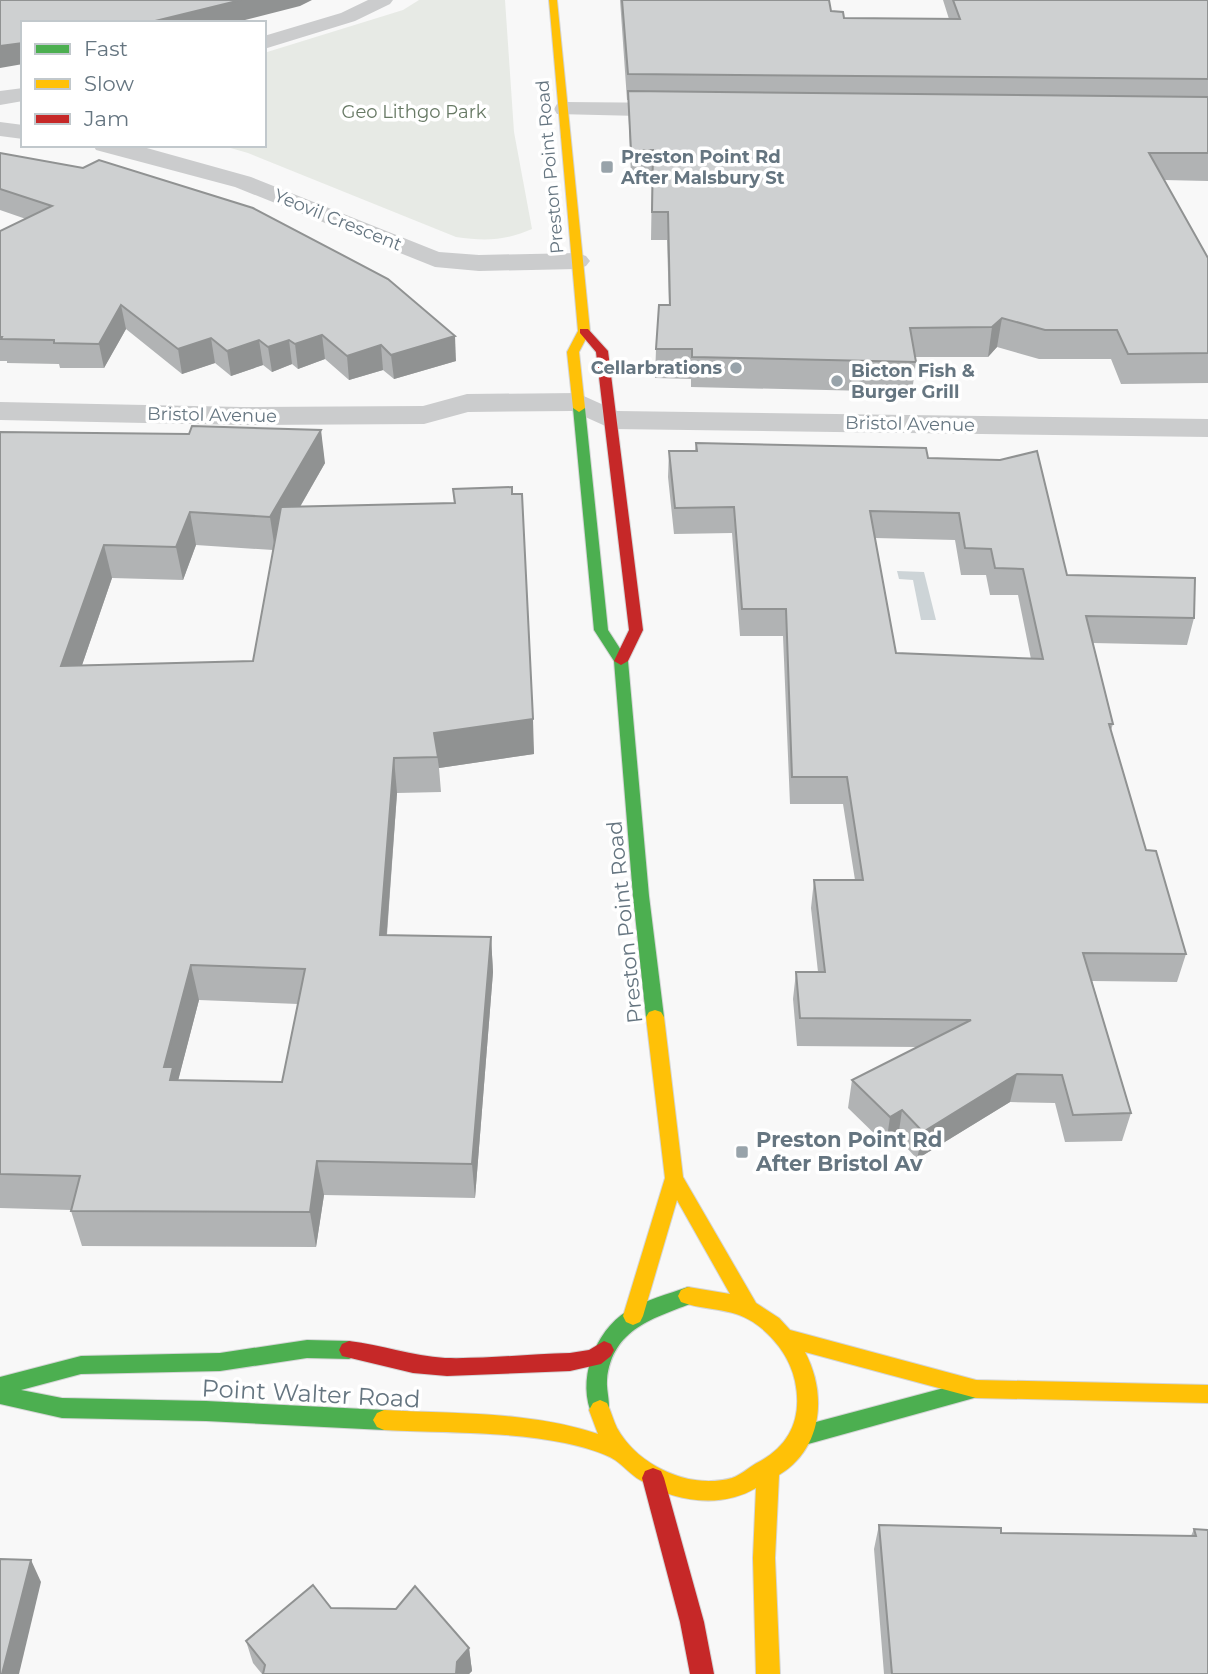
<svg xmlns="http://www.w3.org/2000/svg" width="1208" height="1674" viewBox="0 0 1208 1674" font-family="Montserrat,sans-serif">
  <rect width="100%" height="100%" fill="#f8f8f8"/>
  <!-- green -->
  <path fill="#e7eae5" d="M 419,0 L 505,0 L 514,132 L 532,229 C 505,241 484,241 456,237 L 248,153 L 220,145 L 264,145 L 264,53 L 403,10 Z"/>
  <!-- water -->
  <path fill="#cdd4d7" d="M 897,571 L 924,572 L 936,620 L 921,620 L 913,580 L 899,579 Z"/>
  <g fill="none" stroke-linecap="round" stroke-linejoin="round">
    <defs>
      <g id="fast">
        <path d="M 579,404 L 585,408 L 608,630 L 628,661 L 649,896 L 664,1017 L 661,1022 L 649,1022 L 646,1017 L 633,896 L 614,661 L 594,630 L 573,408 Z"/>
        <path d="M 688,1287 L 695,1290 L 698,1296 L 695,1302 C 655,1318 612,1328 607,1380 C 606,1392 612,1406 607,1417 L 600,1420 L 593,1417 C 576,1381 594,1332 627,1311 C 645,1300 668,1294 688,1287 Z"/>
        <path d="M 307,1340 L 349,1341 L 356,1344 L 359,1350 L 356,1356 L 349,1359 L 307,1358 L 220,1371 L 81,1374 L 21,1390 L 62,1398 L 206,1401 L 384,1410 L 391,1413 L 395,1420 L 391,1427 L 384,1430 L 206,1421 L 62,1418 L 0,1404 L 0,1377 L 81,1356 L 220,1353 Z"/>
        <path d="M 974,1380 L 981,1382 L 984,1389 L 981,1396 L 974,1398 L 801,1446 L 793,1443 L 790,1436 L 793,1429 L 801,1426 Z"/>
      </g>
      <g id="slow">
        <path d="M 549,0 L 557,0 L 590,331 L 579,352 L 585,408 L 579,412 L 573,408 L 567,352 L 578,331 Z"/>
        <path d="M 655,1010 L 661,1012 L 664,1017 L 683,1177 L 756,1303 L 779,1318 L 790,1330 L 976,1380 L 1208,1385 L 1208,1403 L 976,1398 L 805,1352 C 827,1394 823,1448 779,1475 L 775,1558 L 780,1674 L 756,1674 L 753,1558 L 756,1488 C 721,1509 674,1502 640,1480 C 631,1475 624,1466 615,1460 C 603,1452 579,1446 565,1443 C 506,1431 444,1433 384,1430 L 377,1427 L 373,1420 L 377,1413 L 384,1410 C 456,1414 529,1411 598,1434 L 589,1410 L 593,1403 L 600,1400 L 607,1403 C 611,1411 613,1420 617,1428 C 638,1466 690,1490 732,1478 C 741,1475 748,1468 755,1464 C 789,1447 803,1419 795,1381 C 790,1357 773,1335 753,1322 C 730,1307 705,1311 681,1302 L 678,1296 L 681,1290 L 688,1287 L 730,1294 L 677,1200 L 643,1316 L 640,1322 L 633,1325 L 626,1322 L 623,1316 L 665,1178 L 646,1017 L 649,1012 Z"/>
      </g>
      <g id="jam">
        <path d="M 580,329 L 588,329 L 608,351 L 643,630 L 628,661 L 621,665 L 614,661 L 629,630 L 596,352 L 580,333 Z"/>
        <path d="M 349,1341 C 382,1345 412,1356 445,1358 C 486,1359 529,1354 570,1353 L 589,1350 L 604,1341 L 611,1344 L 614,1350 L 611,1356 L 601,1364 L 570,1371 L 447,1376 L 413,1373 L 342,1356 L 339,1350 L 342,1344 Z"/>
        <path d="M 653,1468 L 661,1471 L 664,1478 L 704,1622 L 714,1674 L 690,1674 L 680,1622 L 642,1478 L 645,1471 Z"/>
      </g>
    </defs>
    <!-- fast casing -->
    <use href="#fast" stroke="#d4d5d6" stroke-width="2"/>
    <!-- slow casing -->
    <use href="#slow" stroke="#d4d5d6" stroke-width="2"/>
    <!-- jam casing -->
    <use href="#jam" stroke="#d4d5d6" stroke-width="2"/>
    <!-- street -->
    <g fill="#cbcccd" fill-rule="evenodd">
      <path d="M 368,0 L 393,0 L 390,4 L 355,21 L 264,49 L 264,36 L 341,13 Z"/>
      <path d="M 23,88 L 23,101 L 0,105 L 0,91 Z"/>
      <path d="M 565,102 L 681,103 L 689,105 L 692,110 L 689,115 L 681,117 L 557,114 L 554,109 L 557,104 Z"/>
      <path d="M 0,122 L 23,125 L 23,139 L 0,136 Z"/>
      <path d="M 93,145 L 136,145 L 251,177 L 439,252 L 479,255 L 577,253 L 586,256 L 590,261 L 586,266 L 577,269 L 479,271 L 435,267 L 235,187 L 96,150 Z"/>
      <path d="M 577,393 L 617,411 L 1208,419 L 1208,437 L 612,429 L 572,411 L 468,412 L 424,424 L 242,425 L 0,420 L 0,402 L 242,407 L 423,406 L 467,394 Z"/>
    </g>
    <!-- fast -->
    <use href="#fast" fill="#4caf50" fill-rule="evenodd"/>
    <!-- slow -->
    <use href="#slow" fill="#ffc107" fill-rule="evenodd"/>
    <!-- jam -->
    <use href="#jam" fill="#c62828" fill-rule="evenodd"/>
  </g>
  <!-- wall -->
  <g fill="#b1b3b4" fill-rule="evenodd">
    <path d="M 620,0 L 829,0 L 831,11 L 844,18 L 949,19 L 943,0 L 1208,0 L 1208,181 L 1164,180 L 1208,258 L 1208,383 L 1121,384 L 1111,359 L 1039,359 L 997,347 L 988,357 L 915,357 L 916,362 L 912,392 L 691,387 L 691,379 L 655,378 L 656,349 L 669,305 L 667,240 L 651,240 L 652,177 L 631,177 L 628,100 L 627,100 Z"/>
    <path d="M 0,153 L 456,361 L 394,379 L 383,370 L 349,380 L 325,359 L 298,369 L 292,364 L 272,372 L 263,365 L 231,376 L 215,363 L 182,374 L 126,329 L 104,368 L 60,368 L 59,364 L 7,363 L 7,361 L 0,361 L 0,231 L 26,219 L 0,210 Z"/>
    <path d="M 0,432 L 325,463 L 300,507 L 454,503 L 453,489 L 512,487 L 534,754 L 439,768 L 441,792 L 397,793 L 387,935 L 491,937 L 493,972 L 475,1198 L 324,1195 L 316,1247 L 82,1246 L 71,1211 L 71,1210 L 0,1208 ZM 196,545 L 273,550 L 253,661 L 82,665 L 112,578 L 183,580 ZM 199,1000 L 298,1004 L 282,1082 L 178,1080 Z"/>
    <path d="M 696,443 L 928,458 L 1067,575 L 1194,618 L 1187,645 L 1093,643 L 1113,724 L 1111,730 L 1146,850 L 1186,954 L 1177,982 L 1092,981 L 1131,1113 L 1122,1141 L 1065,1142 L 1055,1103 L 1010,1102 L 917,1159 L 898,1138 L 886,1145 L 848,1108 L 852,1080 L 917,1047 L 797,1046 L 793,999 L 796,972 L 818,972 L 811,908 L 814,880 L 855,880 L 843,804 L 790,804 L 783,636 L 740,636 L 732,533 L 674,534 L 668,477 L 669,451 L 695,451 ZM 875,538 L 955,540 L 961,575 L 986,575 L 990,595 L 1018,595 L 1031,659 L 896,653 Z"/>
    <path d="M 879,1525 L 1001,1533 L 1191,1536 L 1194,1529 L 1208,1530 L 1208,1674 L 884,1674 L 874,1549 Z"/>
    <path d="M 331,1608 L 469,1648 L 472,1671 L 469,1674 L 262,1674 L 253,1663 L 246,1641 Z"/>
  </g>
  <!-- shaded-wall -->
  <g fill="#909292">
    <path d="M 241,0 L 312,0 L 300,6 L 233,23 L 147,23 Z"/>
    <path d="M 23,43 L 23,64 L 0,68 L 0,46 Z"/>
    <path d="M 121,305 L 126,329 L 104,368 L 99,344 Z"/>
    <path d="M 1002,318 L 997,347 L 988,357 L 992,327 Z"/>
    <path d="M 322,335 L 325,359 L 298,369 L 295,344 Z"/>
    <path d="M 455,336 L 456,361 L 394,379 L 391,355 Z"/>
    <path d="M 211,338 L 215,363 L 182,374 L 178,349 Z"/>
    <path d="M 259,340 L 263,365 L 231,376 L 227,351 Z"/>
    <path d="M 289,340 L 292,364 L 272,372 L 268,347 Z"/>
    <path d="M 381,345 L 383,370 L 349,380 L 347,356 Z"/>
    <path d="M 321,430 L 325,463 L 275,550 L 270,517 Z"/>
    <path d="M 190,512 L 196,545 L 183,580 L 176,547 Z"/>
    <path d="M 104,545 L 112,578 L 70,700 L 61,666 Z"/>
    <path d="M 533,719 L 534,754 L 439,768 L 434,733 Z"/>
    <path d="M 394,758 L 397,793 L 384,970 L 380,935 Z"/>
    <path d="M 491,937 L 493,972 L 475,1198 L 472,1164 Z"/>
    <path d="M 191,965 L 199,1000 L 177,1085 L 182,1102 L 164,1067 Z"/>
    <path d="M 1017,1074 L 1010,1102 L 917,1159 L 923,1132 Z"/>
    <path d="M 902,1110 L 898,1138 L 886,1145 L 890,1117 Z"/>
    <path d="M 317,1161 L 324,1195 L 316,1247 L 310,1212 Z"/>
    <path d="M 31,1560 L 41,1582 L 19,1674 L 2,1674 Z"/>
    <path d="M 469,1648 L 472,1671 L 469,1674 L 456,1674 L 457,1662 Z"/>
  </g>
  <!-- building -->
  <g fill="#ced0d1" stroke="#909292" stroke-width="2" fill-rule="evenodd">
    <path d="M 0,0 L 241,0 L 147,23 L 23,23 L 23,43 L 0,46 Z"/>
    <path d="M 622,0 L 829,0 L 831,11 L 843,12 L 844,18 L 960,19 L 953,0 L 1208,0 L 1208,79 L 628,74 Z"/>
    <path d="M 628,91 L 1208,97 L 1208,153 L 1149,153 L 1208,258 L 1208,353 L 1128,354 L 1117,330 L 1045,330 L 1002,318 L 992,327 L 910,328 L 916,362 L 692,357 L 692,349 L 656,349 L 659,305 L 670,305 L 668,212 L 652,212 L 653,150 L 631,151 Z"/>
    <path d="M 0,153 L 83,168 L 99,160 L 253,208 L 388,279 L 455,336 L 391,355 L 381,345 L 347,356 L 322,335 L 295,344 L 289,340 L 268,347 L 259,340 L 227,351 L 211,338 L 178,349 L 121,305 L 99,344 L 54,343 L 54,340 L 1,339 L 2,337 L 0,337 L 0,231 L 52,206 L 0,189 Z"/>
    <path d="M 192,426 L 321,430 L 270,517 L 190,512 L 176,547 L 104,545 L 61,666 L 253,661 L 281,507 L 455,503 L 453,489 L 512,487 L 512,494 L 522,494 L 533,719 L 434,733 L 438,757 L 394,758 L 380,935 L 491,937 L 472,1164 L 317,1161 L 310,1212 L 71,1211 L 80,1176 L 0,1174 L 0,432 L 189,434 ZM 191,965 L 305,969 L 282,1082 L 170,1080 L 173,1067 L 164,1067 Z"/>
    <path d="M 696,443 L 926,448 L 928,458 L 1000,460 L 1037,451 L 1067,575 L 1195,578 L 1194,618 L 1086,616 L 1113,724 L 1109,724 L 1146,850 L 1156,851 L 1186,954 L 1083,953 L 1131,1113 L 1073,1115 L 1062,1075 L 1017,1074 L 923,1132 L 902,1110 L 890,1117 L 852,1080 L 971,1020 L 800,1018 L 796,972 L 825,972 L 814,880 L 863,880 L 847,777 L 792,777 L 786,609 L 742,609 L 734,507 L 675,508 L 669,451 L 697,451 ZM 870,511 L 959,513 L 965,548 L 991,549 L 995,568 L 1023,569 L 1043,659 L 896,653 Z"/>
    <path d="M 879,1525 L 1001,1528 L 1001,1533 L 1196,1536 L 1194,1529 L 1208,1530 L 1208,1674 L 892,1674 Z"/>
    <path d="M 0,1559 L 31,1560 L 2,1674 L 0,1674 Z"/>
    <path d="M 313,1585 L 331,1608 L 396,1609 L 415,1586 L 469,1648 L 457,1662 L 456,1674 L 263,1674 L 265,1665 L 246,1641 Z"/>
  </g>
  <!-- markers -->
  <g fill="#98a3aa" stroke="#fff" stroke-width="2.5">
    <rect x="600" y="160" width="14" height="14" rx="3.5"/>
    <circle cx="736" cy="368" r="7"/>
    <circle cx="837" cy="381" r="7"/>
    <rect x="735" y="1145" width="14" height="14" rx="3.5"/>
  </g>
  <g text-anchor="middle" stroke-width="7" stroke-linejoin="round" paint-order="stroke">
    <!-- far-park labels -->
    <g font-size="18" fill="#677964" stroke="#fff">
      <text x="414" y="118">Geo Lithgo Park</text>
    </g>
    <!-- far-poi labels -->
    <g font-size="18" font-weight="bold" fill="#657580" stroke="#fff" text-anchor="start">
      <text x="621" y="163">Preston Point Rd<tspan x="621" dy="21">After Malsbury St</tspan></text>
      <text x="722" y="374" text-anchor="end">Cellarbrations</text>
      <text x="851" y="377">Bicton Fish &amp;<tspan x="851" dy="21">Burger Grill</tspan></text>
    </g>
    <!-- far-street labels -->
    <g font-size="18" fill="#657580" stroke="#fff">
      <text transform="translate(550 167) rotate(-95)" y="6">Preston Point Road</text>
      <text transform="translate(338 220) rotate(22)" y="6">Yeovil Crescent</text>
      <text transform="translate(212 415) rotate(1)" y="6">Bristol Avenue</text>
      <text transform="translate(910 424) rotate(1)" y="6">Bristol Avenue</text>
    </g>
    <!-- street labels -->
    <g font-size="21" fill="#657580" stroke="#fff">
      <text transform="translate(625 922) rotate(-96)" y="7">Preston Point Road</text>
    </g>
    <!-- poi labels -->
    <g font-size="21" font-weight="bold" fill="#657580" stroke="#fff" text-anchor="start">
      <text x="756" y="1147">Preston Point Rd<tspan x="756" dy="24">After Bristol Av</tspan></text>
    </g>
    <!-- near-street labels -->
    <g font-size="24" fill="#657580" stroke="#fff">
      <text transform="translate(311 1394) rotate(3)" y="8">Point Walter Road</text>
    </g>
  </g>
  <!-- legend -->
  <rect x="21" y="21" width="245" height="126" fill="#ffffff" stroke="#c1c8cc" stroke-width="2"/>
  <rect x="35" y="44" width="35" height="10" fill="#4caf50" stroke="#c1c8cc" stroke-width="2"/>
  <text x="84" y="56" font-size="21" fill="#657580">Fast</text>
  <rect x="35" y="79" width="35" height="10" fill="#ffc107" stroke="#c1c8cc" stroke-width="2"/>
  <text x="84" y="91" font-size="21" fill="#657580">Slow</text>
  <rect x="35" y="114" width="35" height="10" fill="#c62828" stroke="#c1c8cc" stroke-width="2"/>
  <text x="84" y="126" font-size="21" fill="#657580">Jam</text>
</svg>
